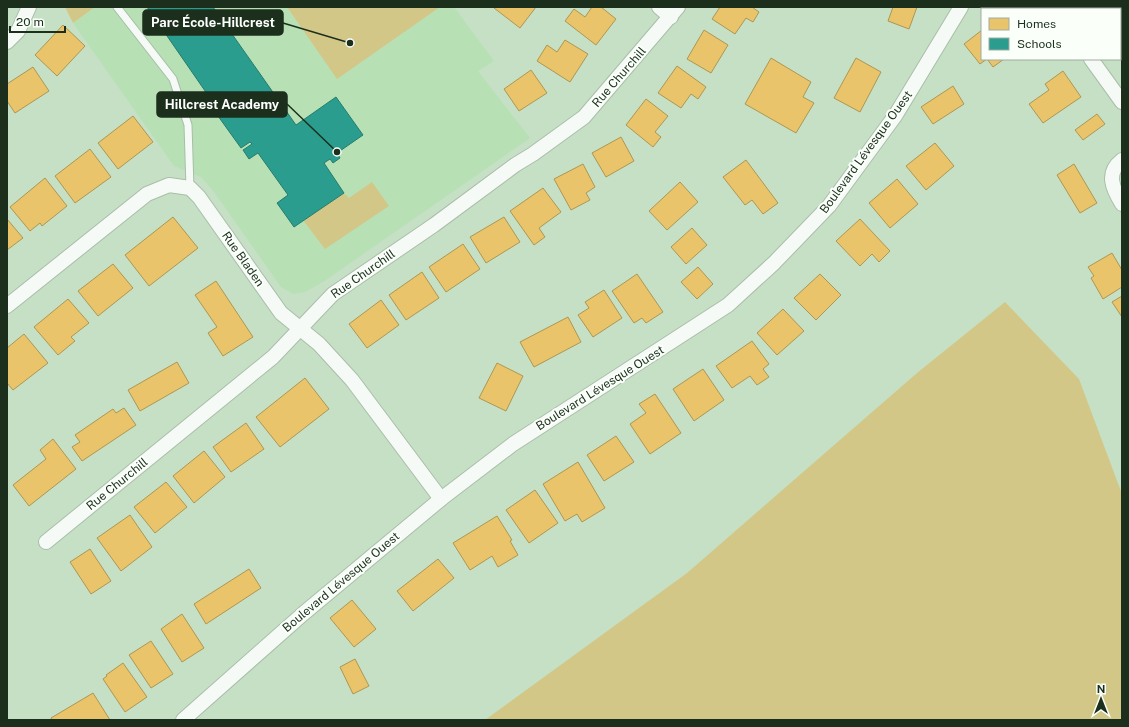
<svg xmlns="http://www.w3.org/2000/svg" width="1129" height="727" viewBox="0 0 1129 727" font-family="'Public Sans',sans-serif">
  <rect width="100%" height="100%" fill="#c6e0c5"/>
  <!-- built -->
  <path fill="#b7e0b5" d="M 95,7 L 287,7 L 337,78 L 440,7 L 454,7 L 494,61 L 478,71 L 530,138 L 323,282 L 305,292 L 293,294 L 281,287 L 214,192 L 201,177 L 174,166 L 73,23 Z"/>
  <!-- green -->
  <g fill="#d3c788">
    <path d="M 65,7 L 95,7 L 73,23 Z"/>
    <path d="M 287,7 L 440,7 L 337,79 Z"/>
    <path d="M 372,182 L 389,206 L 325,249 L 303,220 L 344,193 L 349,198 Z"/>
    <path d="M 1005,302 L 1079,379 L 1122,494 L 1122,720 L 485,720 L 687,573 L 917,373 Z"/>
  </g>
  <!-- homes -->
  <g fill="#e9c46a" stroke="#ac9753">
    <path d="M 495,7 L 536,7 L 520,28 L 494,8 Z"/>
    <path d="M 592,7 L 601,7 L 616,19 L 596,45 L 565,21 L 574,9 L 585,17 Z"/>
    <path d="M 720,7 L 752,7 L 759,12 L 753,22 L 746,18 L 735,34 L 712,19 Z"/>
    <path d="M 893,7 L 917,7 L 909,29 L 888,21 Z"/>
    <path d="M 1092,7 L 1122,7 L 1122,12 L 1120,13 L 1120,9 L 1093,9 Z"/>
    <path d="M 63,25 L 85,46 L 57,76 L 35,55 Z"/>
    <path d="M 704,30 L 728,45 L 711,73 L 687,59 Z"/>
    <path d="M 982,30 L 982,59 L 1004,59 L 993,67 L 987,59 L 980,64 L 964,44 Z"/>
    <path d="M 565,40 L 588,54 L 570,82 L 537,61 L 547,45 L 557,52 Z"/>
    <path d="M 771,58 L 811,82 L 803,97 L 814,103 L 796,133 L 745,104 Z"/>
    <path d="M 856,58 L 881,72 L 860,112 L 834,98 Z"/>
    <path d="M 677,66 L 706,87 L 698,99 L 691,94 L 681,108 L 658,93 Z"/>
    <path d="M 33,67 L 49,91 L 15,113 L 7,101 L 7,84 Z"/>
    <path d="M 531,70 L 547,93 L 519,111 L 504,89 Z"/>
    <path d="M 1063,71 L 1081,97 L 1043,123 L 1029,104 L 1049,90 L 1045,84 Z"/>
    <path d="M 953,86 L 964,104 L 933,124 L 921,107 Z"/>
    <path d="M 646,99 L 668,116 L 655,132 L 661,137 L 653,147 L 626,125 Z"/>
    <path d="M 1097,114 L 1105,124 L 1083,140 L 1075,130 Z"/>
    <path d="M 133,116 L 153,142 L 118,169 L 98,143 Z"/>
    <path d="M 621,137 L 634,161 L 606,177 L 592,153 Z"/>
    <path d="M 935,143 L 954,166 L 926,190 L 906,166 Z"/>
    <path d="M 90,149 L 111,177 L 75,203 L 55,176 Z"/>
    <path d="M 746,160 L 778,203 L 763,214 L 752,200 L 745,205 L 723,177 Z"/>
    <path d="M 583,164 L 595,187 L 586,193 L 590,200 L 571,210 L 554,179 Z"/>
    <path d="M 1074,164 L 1097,203 L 1080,213 L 1057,175 Z"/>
    <path d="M 45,178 L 67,206 L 42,226 L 40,223 L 30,231 L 10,207 Z"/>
    <path d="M 897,179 L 918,204 L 890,228 L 869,203 Z"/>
    <path d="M 680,182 L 698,202 L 667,230 L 649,211 Z"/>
    <path d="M 543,188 L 561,212 L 539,228 L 545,237 L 534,245 L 510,211 Z"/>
    <path d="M 173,217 L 198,248 L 149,286 L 125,255 Z"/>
    <path d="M 504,217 L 520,242 L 486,263 L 470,237 Z"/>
    <path d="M 7,219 L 23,238 L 7,250 Z"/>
    <path d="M 860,219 L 890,251 L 879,262 L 872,254 L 860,266 L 836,241 Z"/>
    <path d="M 692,228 L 707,245 L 686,264 L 671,247 Z"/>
    <path d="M 463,244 L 480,269 L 446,292 L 429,267 Z"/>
    <path d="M 1112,253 L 1122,270 L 1122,287 L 1103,299 L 1091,278 L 1094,276 L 1088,267 Z"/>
    <path d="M 113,264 L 133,288 L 98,316 L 78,291 Z"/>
    <path d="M 698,267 L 713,284 L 697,299 L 681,282 Z"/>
    <path d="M 422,272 L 439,298 L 406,320 L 389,295 Z"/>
    <path d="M 637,274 L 663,312 L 646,323 L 642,318 L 634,323 L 612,291 Z"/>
    <path d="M 820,274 L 841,295 L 816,320 L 794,298 Z"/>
    <path d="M 216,281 L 253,337 L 223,356 L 208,333 L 217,327 L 195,295 Z"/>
    <path d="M 604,290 L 622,318 L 593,337 L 578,315 L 589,308 L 585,302 Z"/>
    <path d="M 1122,296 L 1122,317 L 1112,302 Z"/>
    <path d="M 68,299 L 89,323 L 71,337 L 75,341 L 58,355 L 34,327 Z"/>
    <path d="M 381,300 L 399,325 L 367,348 L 349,324 Z"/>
    <path d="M 783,309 L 804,331 L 777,355 L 757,333 Z"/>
    <path d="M 568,317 L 581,342 L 534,367 L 520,342 Z"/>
    <path d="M 24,334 L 48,363 L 13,390 L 7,383 L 7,348 Z"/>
    <path d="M 752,341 L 769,364 L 763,369 L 769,377 L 757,385 L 750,376 L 732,388 L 716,366 Z"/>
    <path d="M 177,362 L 189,383 L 140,411 L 128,390 Z"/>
    <path d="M 497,363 L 523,376 L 506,411 L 479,398 Z"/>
    <path d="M 703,369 L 724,400 L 694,421 L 673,389 Z"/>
    <path d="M 305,378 L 329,409 L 280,447 L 256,417 Z"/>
    <path d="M 655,394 L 681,433 L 650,454 L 630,424 L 646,413 L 639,404 Z"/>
    <path d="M 124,408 L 136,425 L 82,461 L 72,447 L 80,442 L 75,435 L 113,409 L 116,413 Z"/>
    <path d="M 246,423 L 264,449 L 231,472 L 213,447 Z"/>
    <path d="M 616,436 L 634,462 L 604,481 L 587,455 Z"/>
    <path d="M 53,439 L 76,469 L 29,506 L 13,485 L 46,459 L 40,450 Z"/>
    <path d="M 204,451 L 225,477 L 194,503 L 173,476 Z"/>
    <path d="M 578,462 L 605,508 L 582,522 L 577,514 L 565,521 L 543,484 Z"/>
    <path d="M 166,482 L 187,507 L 155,533 L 134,507 Z"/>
    <path d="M 535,490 L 558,523 L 529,543 L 506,510 Z"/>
    <path d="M 130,515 L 152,547 L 121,571 L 97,538 Z"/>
    <path d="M 497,516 L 512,540 L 510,541 L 518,555 L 498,567 L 492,556 L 470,570 L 453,543 Z"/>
    <path d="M 90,549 L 111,581 L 91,594 L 70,562 Z"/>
    <path d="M 438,559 L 454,578 L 413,611 L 397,591 Z"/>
    <path d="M 249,569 L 261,588 L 206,624 L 194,604 Z"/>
    <path d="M 352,600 L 376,629 L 354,647 L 330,618 Z"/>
    <path d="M 182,614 L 204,648 L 182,662 L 161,629 Z"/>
    <path d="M 151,641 L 173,674 L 151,688 L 129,655 Z"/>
    <path d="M 355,659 L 369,686 L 353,694 L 340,667 Z"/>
    <path d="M 123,663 L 147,697 L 125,712 L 103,679 L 107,676 L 106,675 Z"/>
    <path d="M 93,693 L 110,720 L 52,720 L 51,718 Z"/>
  </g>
  <!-- schools -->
  <path fill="#2a9d8f" stroke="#267c6c" d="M 147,7 L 213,7 L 296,125 L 336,97 L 363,135 L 337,153 L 340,158 L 333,163 L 330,159 L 324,163 L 344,193 L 294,227 L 277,203 L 288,195 L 258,153 L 249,159 L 243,150 L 252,144 L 250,142 L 241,148 L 218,116 L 221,114 Z"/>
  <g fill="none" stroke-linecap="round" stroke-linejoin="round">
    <defs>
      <path id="lane" d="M 117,7 L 173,79 L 188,125 L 190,188"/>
      <g id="street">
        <path d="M 659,7 L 671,17"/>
        <path d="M 1054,7 L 1055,9"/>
        <path d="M 7,42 L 18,31 L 29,7"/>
        <path d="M 1091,59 L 1122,102"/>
        <path d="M 1122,160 C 1105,173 1113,189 1122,204"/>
        <path d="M 7,306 L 147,194 L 169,185 L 190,188 L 199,197 L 281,313 L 319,344 L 352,380 L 441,499"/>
        <path d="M 46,542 L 273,357 L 333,294 L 434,225 L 515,165 L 533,154 L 584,117 L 678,7"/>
        <path d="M 183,720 L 304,613 L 441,499 L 513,444 L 728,305 L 774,263 L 829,206 L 895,116 L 961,7"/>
      </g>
    </defs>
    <!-- lane casing -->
    <use href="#lane" stroke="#a9bea8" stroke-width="9"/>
    <!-- street casing -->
    <use href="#street" stroke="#a9bea8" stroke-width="16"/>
    <!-- lane -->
    <use href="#lane" stroke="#f6faf6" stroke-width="7"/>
    <!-- street -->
    <use href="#street" stroke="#f6faf6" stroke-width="14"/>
  </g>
  <g text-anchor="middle" stroke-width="4" stroke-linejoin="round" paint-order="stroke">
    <!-- street labels -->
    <g font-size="12" fill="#1c2f1c" stroke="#fafffa">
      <text transform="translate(619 77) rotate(-49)" y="4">Rue Churchill</text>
      <text transform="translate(866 152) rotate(-54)" y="4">Boulevard Lévesque Ouest</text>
      <text transform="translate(243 259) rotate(55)" y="4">Rue Bladen</text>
      <text transform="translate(363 274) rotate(-35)" y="4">Rue Churchill</text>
      <text transform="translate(600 388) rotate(-32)" y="4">Boulevard Lévesque Ouest</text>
      <text transform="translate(117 484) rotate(-39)" y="4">Rue Churchill</text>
      <text transform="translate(341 582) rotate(-40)" y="4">Boulevard Lévesque Ouest</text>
    </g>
  </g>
  <!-- callouts -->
  <path fill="none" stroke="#1c2f1c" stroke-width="1.5" d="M350 43L283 23M337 152L287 104"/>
  <g fill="#1c2f1c" stroke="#fafffa" stroke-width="1.5">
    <circle cx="350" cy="43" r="4"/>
    <circle cx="337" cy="152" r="4"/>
  </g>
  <g fill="#1c2f1c" stroke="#1c2f1c" stroke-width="1.5">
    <rect x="143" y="10" width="140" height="25" rx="4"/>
    <rect x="157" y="92" width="130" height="25" rx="4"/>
  </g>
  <g font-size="13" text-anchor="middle" font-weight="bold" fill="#fff">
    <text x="213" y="27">Parc École-Hillcrest</text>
    <text x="222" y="109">Hillcrest Academy</text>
  </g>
  <!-- border -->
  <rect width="1129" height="727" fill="none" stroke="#1c2f1c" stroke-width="16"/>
  <!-- legend -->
  <rect x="981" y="8" width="140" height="52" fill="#fafffa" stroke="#a1aca1"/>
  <rect x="989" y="18" width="20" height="12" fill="#e9c46a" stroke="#a1aca1"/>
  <text x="1017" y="28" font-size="12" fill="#1c2f1c">Homes</text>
  <rect x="989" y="38" width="20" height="12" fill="#2a9d8f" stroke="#a1aca1"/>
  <text x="1017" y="48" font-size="12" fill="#1c2f1c">Schools</text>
  <!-- north arrow -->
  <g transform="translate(1101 699)" stroke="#fafffa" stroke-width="3" paint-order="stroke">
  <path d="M0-3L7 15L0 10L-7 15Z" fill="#1c2f1c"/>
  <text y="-6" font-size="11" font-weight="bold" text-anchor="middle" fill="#1c2f1c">N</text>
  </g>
  <!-- scale -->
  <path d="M10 26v6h55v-6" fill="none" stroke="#1c2f1c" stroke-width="2"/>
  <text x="16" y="26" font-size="12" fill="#1c2f1c" stroke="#fafffa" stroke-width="3" paint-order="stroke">20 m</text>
</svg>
